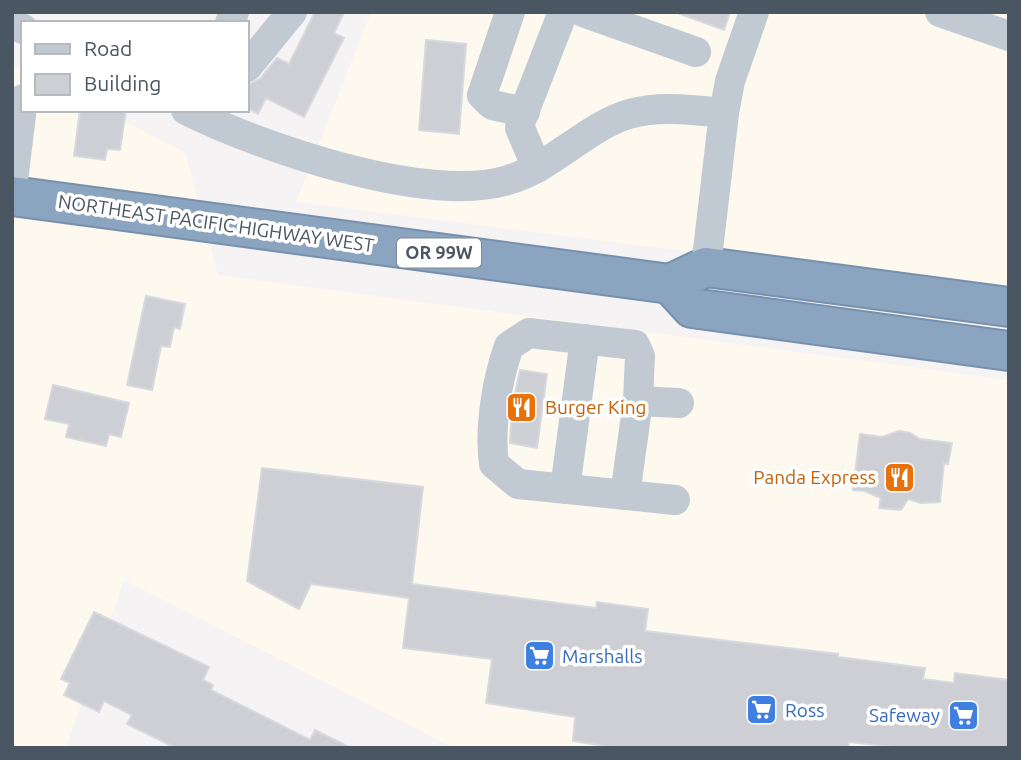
<svg xmlns="http://www.w3.org/2000/svg" width="1021" height="760" viewBox="0 0 1021 760" font-family="Ubuntu,sans-serif">
  <rect width="100%" height="100%" fill="#f5f3f3"/>
  <!-- commercial -->
  <g fill="#fdf9ef">
    <path d="M 371,12 L 1009,12 L 1009,292 L 296,202 Z"/>
    <path d="M 12,65 L 23,71 L 23,110 L 102,110 L 185,152 L 218,275 L 1009,380 L 1009,748 L 454,748 L 124,580 L 66,748 L 12,748 Z"/>
  </g>
  <!-- building -->
  <g fill="#cdcfd5" stroke="#d7d9de" stroke-width="2">
    <path d="M 315,12 L 344,12 L 334,33 L 344,38 L 304,117 L 266,98 L 258,114 L 247,108 L 249,84 L 260,79 L 277,58 L 289,64 Z"/>
    <path d="M 681,12 L 730,12 L 724,30 L 680,14 Z"/>
    <path d="M 426,40 L 466,44 L 459,134 L 419,130 Z"/>
    <path d="M 80,110 L 126,110 L 120,150 L 107,149 L 105,160 L 74,156 Z"/>
    <path d="M 146,296 L 185,304 L 180,329 L 174,327 L 170,347 L 161,346 L 152,390 L 127,385 Z"/>
    <path d="M 520,370 L 547,374 L 537,448 L 510,443 L 512,407 Z"/>
    <path d="M 53,385 L 129,403 L 121,437 L 109,434 L 106,446 L 66,437 L 69,424 L 45,419 Z"/>
    <path d="M 899,431 L 910,433 L 920,439 L 952,443 L 948,464 L 944,463 L 940,502 L 921,503 L 908,499 L 901,510 L 879,508 L 881,498 L 864,491 L 853,490 L 860,434 L 882,437 Z"/>
    <path d="M 262,468 L 423,487 L 412,584 L 596,608 L 597,602 L 648,609 L 645,631 L 838,654 L 838,657 L 925,668 L 923,679 L 954,683 L 955,673 L 1009,680 L 1009,748 L 903,748 L 849,742 L 848,748 L 616,748 L 573,741 L 575,717 L 486,703 L 492,659 L 403,648 L 409,598 L 311,584 L 299,609 L 247,581 Z"/>
    <path d="M 94,612 L 209,667 L 203,680 L 213,685 L 211,690 L 310,740 L 315,730 L 351,748 L 176,748 L 127,724 L 132,715 L 104,701 L 99,712 L 64,695 L 70,683 L 61,679 Z"/>
  </g>
  <g fill="none" stroke-linecap="round" stroke-linejoin="round">
    <defs>
      <g id="highway">
        <path d="M 12,196 L 670,284 L 706,267 L 1009,307"/>
        <path d="M 670,284 L 692,308 L 1009,351"/>
      </g>
    </defs>
    <!-- highway casing -->
    <use href="#highway" stroke="#7690ad" stroke-width="42"/>
    <!-- minor -->
    <g stroke="#c1cad2" stroke-width="30">
      <path d="M 510,12 L 482,95 L 492,105 L 525,112"/>
      <path d="M 583,12 L 696,52"/>
      <path d="M 940,12 L 1009,36"/>
      <path d="M 230,23 L 234,12"/>
      <path d="M 12,24 L 23,29"/>
      <path d="M 247,67 L 292,12"/>
      <path d="M 186,110 C 260,147 428,205 508,180 C 553,167 586,127 629,114 C 660,105 693,110 724,113 L 706,267"/>
      <path d="M 724,113 L 730,81 L 754,12"/>
      <path d="M 537,168 L 520,128 L 521,120 L 563,12"/>
      <path d="M 12,189 L 23,99"/>
      <path d="M 565,489 L 585,339"/>
      <path d="M 625,495 L 638,401"/>
      <path d="M 675,500 L 518,484 L 494,464 C 489,428 497,380 509,346 L 529,333 L 635,345 L 640,356 L 638,401 L 679,403"/>
    </g>
    <!-- highway -->
    <use href="#highway" stroke="#8ba5c1" stroke-width="38"/>
  </g>
  <!-- icons -->
  <defs>
    <symbol id="restaurant-square" viewBox="-11 -11 22 22"><rect x="-9" y="-9" width="18" height="18" rx="4" fill="#e8710a" stroke="#fff"/><path d="M-5-6h1v4h1v-4h1v4h1v-4h1v5L-1.5 .5V6h-2V.5L-5-1ZM5-6V6H3V1.5H1.5Q1.5-4 5-6Z" fill="#fff"/></symbol>
    <symbol id="supermarket-square" viewBox="-11 -11 22 22"><rect x="-9" y="-9" width="18" height="18" rx="4" fill="#3f7fe0" stroke="#fff"/><path d="M-6-5.5h2.5l.6 2H6L4.5 2H-2.5L-4.4-4H-6ZM-1.5 3.2a1.3 1.3 0 1 0 .1 0ZM3 3.2a1.3 1.3 0 1 0 .1 0Z" fill="#fff"/></symbol>
  </defs>
  <g fill-rule="evenodd">
    <use href="#restaurant-square" x="504" y="390" width="35" height="35"/>
    <use href="#restaurant-square" x="882" y="460" width="35" height="35"/>
    <use href="#supermarket-square" x="522" y="638" width="35" height="35"/>
    <use href="#supermarket-square" x="744" y="692" width="35" height="35"/>
    <use href="#supermarket-square" x="946" y="698" width="35" height="35"/>
  </g>
  <g text-anchor="middle" stroke-width="7" stroke-linejoin="round" paint-order="stroke">
    <!-- shield labels -->
    <rect fill="#fff" stroke="#808990" stroke-width="2" x="397" y="238.5" width="84" height="29" rx="5"/>
    <g font-size="18" font-weight="bold" fill="#4a5661">
      <text x="439" y="259">OR 99W</text>
    </g>
    <!-- street labels -->
    <g font-size="19" fill="#4a5661" stroke="#fff">
      <text transform="translate(216 223) rotate(8)" y="7">NORTHEAST PACIFIC HIGHWAY WEST</text>
    </g>
    <!-- food labels -->
    <g font-size="19" fill="#c56008" stroke="#fff" text-anchor="start">
      <text x="545" y="414">Burger King</text>
      <text x="876" y="484" text-anchor="end">Panda Express</text>
    </g>
    <!-- shop labels -->
    <g font-size="19" fill="#366cbe" stroke="#fff" text-anchor="start">
      <text x="562" y="663">Marshalls</text>
      <text x="785" y="717">Ross</text>
      <text x="940" y="722" text-anchor="end">Safeway</text>
    </g>
  </g>
  <!-- border -->
  <rect width="1021" height="760" fill="none" stroke="#4a5661" stroke-width="28"/>
  <!-- legend -->
  <rect x="21" y="21" width="228" height="91" fill="#ffffff" stroke="#b7bbc0" stroke-width="2"/>
  <rect x="35" y="44" width="35" height="10" fill="#c1cad2" stroke="#b7bbc0" stroke-width="2"/>
  <text x="84" y="56" font-size="21" fill="#4a5661">Road</text>
  <rect x="35" y="74" width="35" height="21" fill="#cdcfd5" stroke="#b7bbc0" stroke-width="2"/>
  <text x="84" y="91" font-size="21" fill="#4a5661">Building</text>
</svg>
